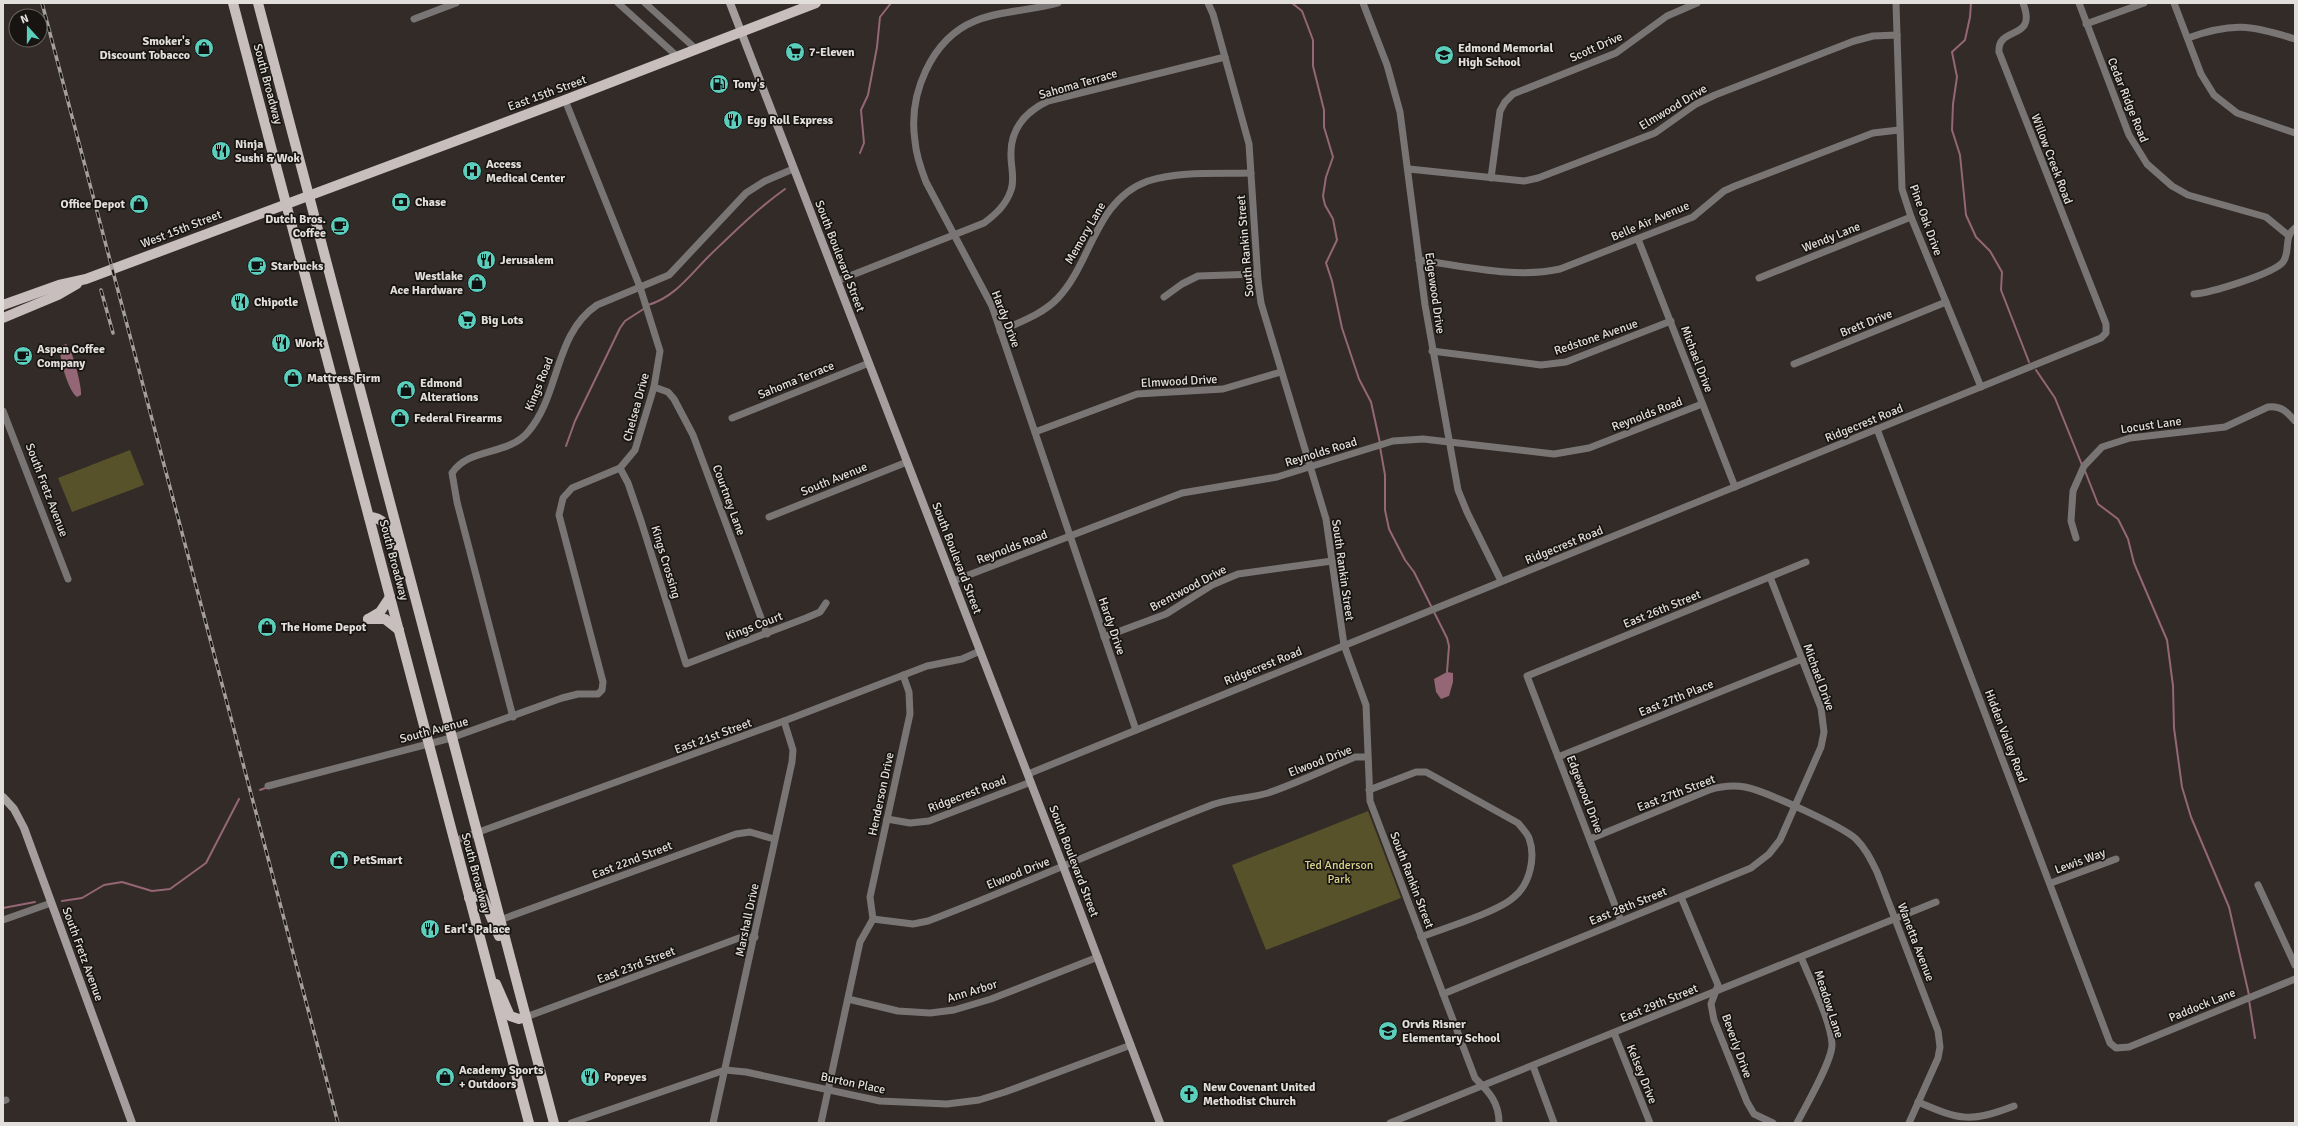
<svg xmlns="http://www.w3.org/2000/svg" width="2298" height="1126" viewBox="0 0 2298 1126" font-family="Signika,sans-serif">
  <rect width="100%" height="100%" fill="#322b27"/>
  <!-- green -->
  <g fill="#57522a">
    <path d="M 130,450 L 144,485 L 72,512 L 58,478 Z"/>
    <path d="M 1368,811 L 1401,898 L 1266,950 L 1232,865 Z"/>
  </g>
  <!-- water -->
  <g fill="#946676">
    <path d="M 66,344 C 72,347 82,387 81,395 L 77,397 C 69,393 57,354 61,346 Z"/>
    <path d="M 1447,672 L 1453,673 L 1453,682 L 1449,696 L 1441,699 L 1436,692 L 1434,679 Z"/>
  </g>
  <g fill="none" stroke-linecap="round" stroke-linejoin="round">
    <!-- stream -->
    <g stroke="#946676" stroke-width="2">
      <path d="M 1292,3 L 1302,11 L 1313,40 L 1313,66 L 1324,110 L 1324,127 L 1333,157 L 1326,177 L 1323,196 L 1325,205 L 1333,219 L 1337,240 L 1326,263 L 1332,281 L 1342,328 L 1359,379 L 1371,402 L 1380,443"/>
      <path d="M 1971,3 L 1970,17 L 1965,40 L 1952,52 L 1957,77 L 1953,104 L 1952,130 L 1960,155 L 1966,215 L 1976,237 L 1990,251 L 2002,272 L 2001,290 L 2029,362"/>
      <path d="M 860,153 L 864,143 L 861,110 L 868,95 L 877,47 L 880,17 L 891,3"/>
      <path d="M 648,305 C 675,297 690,275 709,256 C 734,232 757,209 785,189"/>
      <path d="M 2036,370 L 2055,398 L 2082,465"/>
      <path d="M 566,446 L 575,421 L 620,328 L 625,321 L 645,308"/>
      <path d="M 1380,447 L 1385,475 L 1385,510 L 1389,529 L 1405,560 L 1414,572 L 1447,638 L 1449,646 L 1447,672"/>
      <path d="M 2085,471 L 2098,504 L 2118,519 L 2128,539 L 2134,563 L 2167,640 L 2173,686 L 2174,728 L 2182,787 L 2191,817 L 2229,907 L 2249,995"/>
      <path d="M 260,790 L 268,787"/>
      <path d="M 62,901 L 82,898 L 104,885 L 122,882 L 152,891 L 170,889 L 206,863 L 239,799"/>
      <path d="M 3,908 L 35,902"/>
      <path d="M 2249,1000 L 2255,1038"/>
    </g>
    <!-- street -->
    <g stroke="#797575" stroke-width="7">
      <path d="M 618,3 L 678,57"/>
      <path d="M 645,3 L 697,50"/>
      <path d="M 1058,3 C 1031,11 1001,10 975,21 C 931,39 908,95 915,141 C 916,155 921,169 926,182 L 992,306 L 1136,730"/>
      <path d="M 1208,3 L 1213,14 L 1249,144 L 1258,281 L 1261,303 L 1326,519 L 1344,645 L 1366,705 L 1370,801 L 1475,1078 C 1489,1092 1499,1102 1499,1123"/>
      <path d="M 1363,3 L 1387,65 L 1400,112 L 1425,305 L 1458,490 L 1467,512 L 1501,581"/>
      <path d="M 1896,3 L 1902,189 L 1911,217 L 1981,387"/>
      <path d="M 2079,3 L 2129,135 L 2147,164 L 2172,186 L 2188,195 L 2266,217 L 2288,235"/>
      <path d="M 2174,3 L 2201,74 L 2214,95 L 2237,113 L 2295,133"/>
      <path d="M 414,19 L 456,3"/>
      <path d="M 2086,24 L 2144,3"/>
      <path d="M 2188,38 C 2232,22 2251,25 2295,39"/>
      <path d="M 1409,169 L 1524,181 L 1538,178 L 1655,133 L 1696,104 L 1715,95 L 1854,41 L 1873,36 L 1897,35"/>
      <path d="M 1491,178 L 1500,111 L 1505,102 L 1513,94 L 1616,53 L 1667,16 L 1697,3"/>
      <path d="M 1638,239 L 1735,487"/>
      <path d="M 1419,260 C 1465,266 1515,279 1560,269 L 1693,217 L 1724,191 L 1735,186 L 1873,133 L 1899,130"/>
      <path d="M 1759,278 L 1911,217"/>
      <path d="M 837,281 L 984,223 C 996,214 1006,205 1011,190 C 1015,179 1011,168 1011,156 C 1010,129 1025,112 1048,101 L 1225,57"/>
      <path d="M 2194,294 C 2210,293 2273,274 2283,262 C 2291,251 2283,237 2295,228"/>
      <path d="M 1164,297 L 1182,284 L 1198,276 L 1257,274"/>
      <path d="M 1000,331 C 1020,322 1043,314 1058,298 C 1092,262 1095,200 1148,181 C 1180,171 1218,174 1251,173"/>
      <path d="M 1432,351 L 1541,365 L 1566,362 L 1671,321"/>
      <path d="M 1794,364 L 1946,302"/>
      <path d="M 654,387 L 668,392 L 674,399 L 693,435 L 767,634"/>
      <path d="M 3,411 L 68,579"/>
      <path d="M 732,418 L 869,363"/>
      <path d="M 1877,429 L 2110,1043 L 2116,1048 L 2129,1047 L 2295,979"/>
      <path d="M 1035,432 L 1137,394 L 1223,389 L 1281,372"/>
      <path d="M 620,468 L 628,483 L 641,521 L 686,664 L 806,618 L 820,612 L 826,603"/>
      <path d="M 769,517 L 907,462"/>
      <path d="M 2076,538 L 2071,521 L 2073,491 L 2084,466 L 2102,447 L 2130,438 L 2225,427 L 2268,407 C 2281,405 2287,412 2295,421"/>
      <path d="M 953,581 L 1182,493 L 1277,477 L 1393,441 L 1423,439 L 1554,454 L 1589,448 L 1702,404"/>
      <path d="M 1104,637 L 1166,614 L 1212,585 L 1238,574 L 1332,561"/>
      <path d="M 513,717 L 457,502 L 452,473 C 469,447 508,456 528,432 C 560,395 554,334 597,305 L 669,275 L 746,193 L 765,181 L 793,169"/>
      <path d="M 1558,757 L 1802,659"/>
      <path d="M 1028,774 L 2101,338 L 2106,333 L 2106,324 L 1999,52 C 1997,25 2038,42 2023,3"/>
      <path d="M 268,786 L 451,738 L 562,698 L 578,694 L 598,694 L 602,690 L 603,682 L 559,515 L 563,498 L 572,488 L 620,468 L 635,450 L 654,387 L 660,351 L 640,287 L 565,100"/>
      <path d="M 1369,790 L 1416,772 L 1426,772 L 1518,823 C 1522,828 1527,833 1529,838 C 1536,857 1530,884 1514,897 C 1498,912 1444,928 1421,937"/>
      <path d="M 887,819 L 910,823 L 929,821 L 1031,782"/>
      <path d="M 1590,839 L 1709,790 C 1722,786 1733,785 1745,787 C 1765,791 1842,826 1856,839 C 1866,849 1871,860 1877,872 L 1938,1031 L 1940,1047 L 1938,1058 L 1909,1123"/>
      <path d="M 454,841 L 784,721 L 927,666 L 962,659 L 980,651"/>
      <path d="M 2051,883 L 2116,859"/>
      <path d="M 2258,885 L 2295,965"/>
      <path d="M 1681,897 L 1718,985 L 1711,1004 L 1714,1020 L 1747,1102 L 1754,1114 L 1773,1123"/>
      <path d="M 873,919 L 913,924 L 928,921 C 1023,885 1114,843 1209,806 C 1228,798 1248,799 1268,793 C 1297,783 1326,769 1355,757 L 1367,757"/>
      <path d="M 3,920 L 51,903"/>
      <path d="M 500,920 L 736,834 L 750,832 L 774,839"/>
      <path d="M 1621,921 L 1527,676 L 1806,562"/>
      <path d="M 1443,994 L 1751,868 L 1769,854 L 1780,840 L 1821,747 L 1824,732 L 1821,708 L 1770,577"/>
      <path d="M 848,999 L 898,1011 L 930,1013 L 954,1010 L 991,999 L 1098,957"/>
      <path d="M 526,1017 L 739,938 L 755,937"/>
      <path d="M 1614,1033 L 1650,1123"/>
      <path d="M 1533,1066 L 1554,1123"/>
      <path d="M 3,1101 L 6,1100"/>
      <path d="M 1918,1102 C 1960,1120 1970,1123 2014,1106"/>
      <path d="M 571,1123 L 725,1070 L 746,1072 L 880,1101 L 947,1104 L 979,1100 L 1005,1092 L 1131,1045"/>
      <path d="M 713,1123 L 792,762 L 793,750 L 784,721"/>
      <path d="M 821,1123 L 860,942 L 873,919 L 870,897 L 910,714 L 909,692 L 903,675"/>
      <path d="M 1390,1123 L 1936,902"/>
      <path d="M 1797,1123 C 1805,1107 1833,1060 1832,1044 C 1831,1021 1810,980 1801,957"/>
    </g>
    <!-- secondary -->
    <g stroke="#a59e9e" stroke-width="8">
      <path d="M 730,3 L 1063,866 L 1160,1123"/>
      <path d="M 3,797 L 14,809 L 24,828 L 132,1123"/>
    </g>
    <!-- primary -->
    <g stroke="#c7bebd" stroke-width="10">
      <path d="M 233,3 L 529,1123"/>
      <path d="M 258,3 L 554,1123"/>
      <path d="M 3,305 L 59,285 L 86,279 L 565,100 L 816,3"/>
      <path d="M 3,318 L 58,295 L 77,284"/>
      <path d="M 369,517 C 387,517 390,534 398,548"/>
      <path d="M 368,619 L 385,619 L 399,630"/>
      <path d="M 368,619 L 380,612 L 390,597"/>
      <path d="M 469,898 L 478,896 L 483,898 L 499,936"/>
      <path d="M 496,984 L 510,1016 L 519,1019 L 526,1017"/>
    </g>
    <defs>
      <g id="rail">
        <path d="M 42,3 L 338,1123"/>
        <path d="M 101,290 L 113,333"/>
      </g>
    </defs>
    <!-- rail casing -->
    <use href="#rail" stroke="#a49f9c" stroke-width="3.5"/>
    <!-- rail -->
    <use href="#rail" stroke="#171412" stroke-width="2" stroke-dasharray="6" stroke-linecap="butt"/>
  </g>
  <!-- icons -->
  <defs>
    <symbol id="shop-disc" viewBox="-11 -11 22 22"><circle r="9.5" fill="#5bcebc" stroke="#171412"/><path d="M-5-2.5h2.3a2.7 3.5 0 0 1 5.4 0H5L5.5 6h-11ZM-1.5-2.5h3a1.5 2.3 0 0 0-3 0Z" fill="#111"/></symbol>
    <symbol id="supermarket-disc" viewBox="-11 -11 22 22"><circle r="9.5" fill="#5bcebc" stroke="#171412"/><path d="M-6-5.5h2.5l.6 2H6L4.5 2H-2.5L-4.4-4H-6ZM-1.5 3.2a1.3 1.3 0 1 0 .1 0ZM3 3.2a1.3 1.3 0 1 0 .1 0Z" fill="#111"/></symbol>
    <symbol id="school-disc" viewBox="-11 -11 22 22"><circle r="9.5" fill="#5bcebc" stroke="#171412"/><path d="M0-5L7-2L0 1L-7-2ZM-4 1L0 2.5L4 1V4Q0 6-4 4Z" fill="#111"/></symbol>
    <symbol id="fuel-disc" viewBox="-11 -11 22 22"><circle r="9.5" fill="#5bcebc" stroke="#171412"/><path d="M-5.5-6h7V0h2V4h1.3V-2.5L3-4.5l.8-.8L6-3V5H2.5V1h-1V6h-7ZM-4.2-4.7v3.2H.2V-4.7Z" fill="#111"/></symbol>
    <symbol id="restaurant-disc" viewBox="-11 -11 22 22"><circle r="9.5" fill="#5bcebc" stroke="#171412"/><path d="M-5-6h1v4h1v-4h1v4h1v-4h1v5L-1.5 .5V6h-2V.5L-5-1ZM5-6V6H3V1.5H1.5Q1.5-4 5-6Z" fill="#111"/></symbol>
    <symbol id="hospital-disc" viewBox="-11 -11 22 22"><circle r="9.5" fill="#5bcebc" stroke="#171412"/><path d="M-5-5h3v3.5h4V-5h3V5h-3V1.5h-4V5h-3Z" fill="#111"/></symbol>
    <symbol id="bank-disc" viewBox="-11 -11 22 22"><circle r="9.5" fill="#5bcebc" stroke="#171412"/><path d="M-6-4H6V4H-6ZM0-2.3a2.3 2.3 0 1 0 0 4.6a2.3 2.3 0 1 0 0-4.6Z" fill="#111"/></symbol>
    <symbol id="cafe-disc" viewBox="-11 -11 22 22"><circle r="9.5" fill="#5bcebc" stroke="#171412"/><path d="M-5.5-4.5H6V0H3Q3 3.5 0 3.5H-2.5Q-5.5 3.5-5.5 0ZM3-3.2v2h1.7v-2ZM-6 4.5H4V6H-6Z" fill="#111"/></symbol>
    <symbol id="church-disc" viewBox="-11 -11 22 22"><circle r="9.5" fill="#5bcebc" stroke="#171412"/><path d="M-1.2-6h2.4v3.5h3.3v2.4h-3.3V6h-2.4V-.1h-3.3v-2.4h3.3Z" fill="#111"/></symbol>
  </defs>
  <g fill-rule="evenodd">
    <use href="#shop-disc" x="193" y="37" width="22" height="22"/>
    <use href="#supermarket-disc" x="784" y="41" width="22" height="22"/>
    <use href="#school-disc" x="1433" y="44" width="22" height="22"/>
    <use href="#fuel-disc" x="708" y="73" width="22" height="22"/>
    <use href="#restaurant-disc" x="722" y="109" width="22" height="22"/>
    <use href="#restaurant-disc" x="210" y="140" width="22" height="22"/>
    <use href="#hospital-disc" x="461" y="160" width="22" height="22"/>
    <use href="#bank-disc" x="390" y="191" width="22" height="22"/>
    <use href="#shop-disc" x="128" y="193" width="22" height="22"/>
    <use href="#cafe-disc" x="329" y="215" width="22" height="22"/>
    <use href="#restaurant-disc" x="475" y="249" width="22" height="22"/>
    <use href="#cafe-disc" x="246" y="255" width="22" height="22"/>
    <use href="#shop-disc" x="466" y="272" width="22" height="22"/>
    <use href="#restaurant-disc" x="229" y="291" width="22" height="22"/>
    <use href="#supermarket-disc" x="456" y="309" width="22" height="22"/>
    <use href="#restaurant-disc" x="270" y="332" width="22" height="22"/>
    <use href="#cafe-disc" x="12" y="345" width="22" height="22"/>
    <use href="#shop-disc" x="282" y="367" width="22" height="22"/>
    <use href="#shop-disc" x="395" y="379" width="22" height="22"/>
    <use href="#shop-disc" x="389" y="407" width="22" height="22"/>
    <use href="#shop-disc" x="256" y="616" width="22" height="22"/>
    <use href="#shop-disc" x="328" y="849" width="22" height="22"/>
    <use href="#restaurant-disc" x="419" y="918" width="22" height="22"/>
    <use href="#school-disc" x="1377" y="1020" width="22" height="22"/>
    <use href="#shop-disc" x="434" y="1066" width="22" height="22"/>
    <use href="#restaurant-disc" x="579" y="1066" width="22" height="22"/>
    <use href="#church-disc" x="1178" y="1083" width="22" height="22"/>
  </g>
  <g text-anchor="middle" stroke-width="3.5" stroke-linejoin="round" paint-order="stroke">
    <!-- poi labels -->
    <g font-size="12" font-weight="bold" fill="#e2dedb" stroke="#171412" text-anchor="start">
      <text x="190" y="45" text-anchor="end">Smoker's<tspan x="190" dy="14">Discount Tobacco</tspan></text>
      <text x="1458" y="52">Edmond Memorial<tspan x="1458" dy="14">High School</tspan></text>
      <text x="809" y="56">7-Eleven</text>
      <text x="733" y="88">Tony's</text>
      <text x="747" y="124">Egg Roll Express</text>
      <text x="235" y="148">Ninja<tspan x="235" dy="14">Sushi &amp; Wok</tspan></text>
      <text x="486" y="168">Access<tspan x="486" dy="14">Medical Center</tspan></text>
      <text x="415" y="206">Chase</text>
      <text x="125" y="208" text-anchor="end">Office Depot</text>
      <text x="326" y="223" text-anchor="end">Dutch Bros.<tspan x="326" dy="14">Coffee</tspan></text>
      <text x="500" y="264">Jerusalem</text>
      <text x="271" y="270">Starbucks</text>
      <text x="463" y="280" text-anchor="end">Westlake<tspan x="463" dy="14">Ace Hardware</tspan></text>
      <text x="254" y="306">Chipotle</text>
      <text x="481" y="324">Big Lots</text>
      <text x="295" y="347">Work</text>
      <text x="37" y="353">Aspen Coffee<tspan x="37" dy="14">Company</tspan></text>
      <text x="307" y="382">Mattress Firm</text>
      <text x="420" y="387">Edmond<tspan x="420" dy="14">Alterations</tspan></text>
      <text x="414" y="422">Federal Firearms</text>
      <text x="281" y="631">The Home Depot</text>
      <text x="353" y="864">PetSmart</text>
      <text x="444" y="933">Earl's Palace</text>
      <text x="1402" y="1028">Orvis Risner<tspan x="1402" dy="14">Elementary School</tspan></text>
      <text x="459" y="1074">Academy Sports<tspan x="459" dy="14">+ Outdoors</tspan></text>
      <text x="604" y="1081">Popeyes</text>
      <text x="1203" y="1091">New Covenant United<tspan x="1203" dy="14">Methodist Church</tspan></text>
    </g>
    <!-- street labels -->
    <g font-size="12" fill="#e2dedb" stroke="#171412">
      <text transform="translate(1596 47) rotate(-24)" y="4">Scott Drive</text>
      <text transform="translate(268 84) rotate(75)" y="4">South Broadway</text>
      <text transform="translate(1078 84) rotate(-16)" y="4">Sahoma Terrace</text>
      <text transform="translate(547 93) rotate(-20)" y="4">East 15th Street</text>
      <text transform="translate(2128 100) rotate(68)" y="4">Cedar Ridge Road</text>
      <text transform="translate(1673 107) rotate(-31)" y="4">Elmwood Drive</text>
      <text transform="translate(2052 159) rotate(69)" y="4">Willow Creek Road</text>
      <text transform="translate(1926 220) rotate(70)" y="4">Pine Oak Drive</text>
      <text transform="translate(1650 221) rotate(-23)" y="4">Belle Air Avenue</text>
      <text transform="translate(181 229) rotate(-21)" y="4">West 15th Street</text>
      <text transform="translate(1085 233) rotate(-60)" y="4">Memory Lane</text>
      <text transform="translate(1831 237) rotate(-22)" y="4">Wendy Lane</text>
      <text transform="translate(1245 246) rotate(-95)" y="4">South Rankin Street</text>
      <text transform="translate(840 256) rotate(69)" y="4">South Boulevard Street</text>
      <text transform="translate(1435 293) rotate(82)" y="4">Edgewood Drive</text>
      <text transform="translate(1006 319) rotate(69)" y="4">Hardy Drive</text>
      <text transform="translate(1866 323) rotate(-22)" y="4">Brett Drive</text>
      <text transform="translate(1596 337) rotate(-19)" y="4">Redstone Avenue</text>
      <text transform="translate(1697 359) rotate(69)" y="4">Michael Drive</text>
      <text transform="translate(796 380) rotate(-22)" y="4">Sahoma Terrace</text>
      <text transform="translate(1179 381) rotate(-3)" y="4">Elmwood Drive</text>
      <text transform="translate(539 384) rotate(-68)" y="4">Kings Road</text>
      <text transform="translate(636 407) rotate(-75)" y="4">Chelsea Drive</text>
      <text transform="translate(1647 414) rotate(-21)" y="4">Reynolds Road</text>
      <text transform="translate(1864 423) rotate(-22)" y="4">Ridgecrest Road</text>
      <text transform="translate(2151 425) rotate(-8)" y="4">Locust Lane</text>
      <text transform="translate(1321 452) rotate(-17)" y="4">Reynolds Road</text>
      <text transform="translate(834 479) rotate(-22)" y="4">South Avenue</text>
      <text transform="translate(47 490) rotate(69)" y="4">South Fretz Avenue</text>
      <text transform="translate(729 500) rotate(70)" y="4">Courtney Lane</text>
      <text transform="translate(1564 545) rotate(-22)" y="4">Ridgecrest Road</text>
      <text transform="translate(1012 547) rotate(-21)" y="4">Reynolds Road</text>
      <text transform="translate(957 558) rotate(69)" y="4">South Boulevard Street</text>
      <text transform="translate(394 560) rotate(75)" y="4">South Broadway</text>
      <text transform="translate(666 562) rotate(73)" y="4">Kings Crossing</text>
      <text transform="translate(1343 570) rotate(82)" y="4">South Rankin Street</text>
      <text transform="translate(1188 588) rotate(-28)" y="4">Brentwood Drive</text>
      <text transform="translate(1662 609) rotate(-22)" y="4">East 26th Street</text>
      <text transform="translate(754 626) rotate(-21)" y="4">Kings Court</text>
      <text transform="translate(1112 626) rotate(71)" y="4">Hardy Drive</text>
      <text transform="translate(1263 666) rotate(-22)" y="4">Ridgecrest Road</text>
      <text transform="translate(1819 677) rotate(70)" y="4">Michael Drive</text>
      <text transform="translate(1676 698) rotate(-22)" y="4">East 27th Place</text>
      <text transform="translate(434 730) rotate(-15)" y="4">South Avenue</text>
      <text transform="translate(713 736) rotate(-20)" y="4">East 21st Street</text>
      <text transform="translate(2006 736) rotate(69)" y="4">Hidden Valley Road</text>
      <text transform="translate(1320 761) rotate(-21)" y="4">Elwood Drive</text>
      <text transform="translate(1676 793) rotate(-21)" y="4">East 27th Street</text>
      <text transform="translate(881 794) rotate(-78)" y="4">Henderson Drive</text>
      <text transform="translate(967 794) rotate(-21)" y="4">Ridgecrest Road</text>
      <text transform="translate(1585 794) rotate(69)" y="4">Edgewood Drive</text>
      <text transform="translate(632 860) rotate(-21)" y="4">East 22nd Street</text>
      <text transform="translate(1074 861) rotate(69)" y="4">South Boulevard Street</text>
      <text transform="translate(2080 861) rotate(-20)" y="4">Lewis Way</text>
      <text transform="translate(476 873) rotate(75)" y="4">South Broadway</text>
      <text transform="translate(1018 873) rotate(-22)" y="4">Elwood Drive</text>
      <text transform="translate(1412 880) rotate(69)" y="4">South Rankin Street</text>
      <text transform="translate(1628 906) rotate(-22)" y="4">East 28th Street</text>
      <text transform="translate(747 920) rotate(-78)" y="4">Marshall Drive</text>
      <text transform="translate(1916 942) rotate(69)" y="4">Wanetta Avenue</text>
      <text transform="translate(83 954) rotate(70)" y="4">South Fretz Avenue</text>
      <text transform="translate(636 965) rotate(-21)" y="4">East 23rd Street</text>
      <text transform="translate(972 991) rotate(-17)" y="4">Ann Arbor</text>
      <text transform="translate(1659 1003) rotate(-22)" y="4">East 29th Street</text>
      <text transform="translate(1829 1004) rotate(72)" y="4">Meadow Lane</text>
      <text transform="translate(2202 1005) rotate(-22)" y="4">Paddock Lane</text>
      <text transform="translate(1737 1046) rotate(70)" y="4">Beverly Drive</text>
      <text transform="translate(1642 1074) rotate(68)" y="4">Kelsey Drive</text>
      <text transform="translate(853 1083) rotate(12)" y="4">Burton Place</text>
    </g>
    <!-- park labels -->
    <g font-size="12" fill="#dbd38b" stroke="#171412">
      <text x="1339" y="869">Ted Anderson<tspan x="1339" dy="14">Park</tspan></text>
    </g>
  </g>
  <!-- border -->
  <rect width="2298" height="1126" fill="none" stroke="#e2dedb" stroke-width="8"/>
  <!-- north arrow -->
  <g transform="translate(28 28) rotate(339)"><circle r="19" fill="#171412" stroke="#686562"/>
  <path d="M0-3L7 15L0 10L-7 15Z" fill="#5bcebc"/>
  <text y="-6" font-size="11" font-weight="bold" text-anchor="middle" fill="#e2dedb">N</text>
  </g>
</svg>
